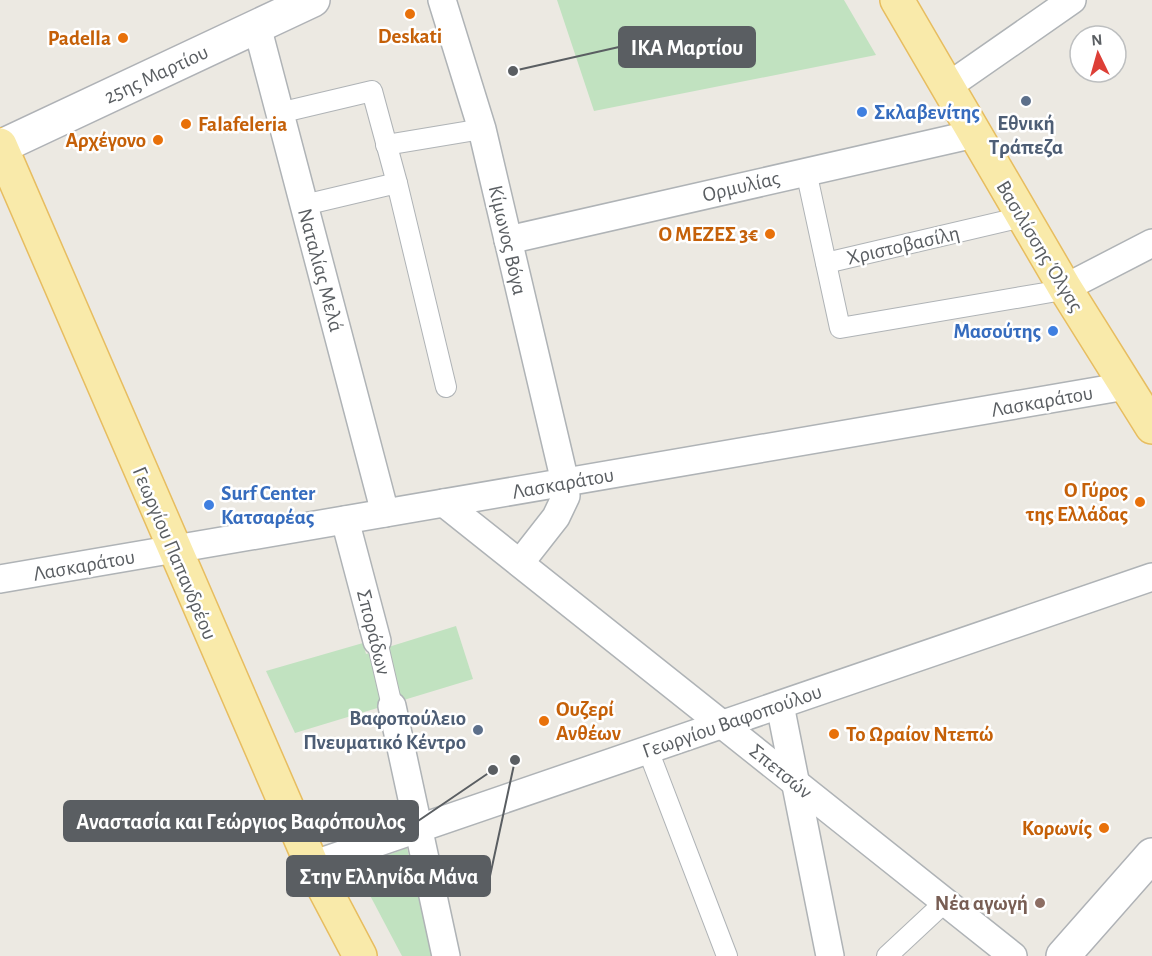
<svg xmlns="http://www.w3.org/2000/svg" width="1152" height="956" viewBox="0 0 1152 956" font-family="'Alegreya Sans',sans-serif">
  <rect width="100%" height="100%" fill="#ece9e2"/>
  <!-- green -->
  <g fill="#c1e2c0">
    <path d="M 557,0 L 844,0 L 876,55 L 594,111 Z"/>
    <path d="M 456,626 L 473,679 L 295,733 L 266,671 L 363,643 L 366,654 Z"/>
    <path d="M 407,848 L 433,956 L 402,956 L 355,867 Z"/>
  </g>
  <g fill="none" stroke-linecap="round" stroke-linejoin="round">
    <defs>
      <g id="pedestrian">
        <path d="M 279,113 L 372,91 L 397,183"/>
        <path d="M 386,145 L 482,129"/>
        <path d="M 806,171 L 840,328 L 1057,291 L 1065,288"/>
        <path d="M 304,205 L 397,183 L 446,387"/>
        <path d="M 826,263 L 1022,217"/>
        <path d="M 377,641 L 392,706"/>
        <path d="M 648,750 L 727,956"/>
        <path d="M 887,956 L 945,902"/>
      </g>
      <g id="minor">
        <path d="M 442,0 L 482,129 L 565,482 L 566,496 L 556,517 L 520,563"/>
        <path d="M 257,26 L 385,513"/>
        <path d="M 947,87 L 1072,0"/>
        <path d="M 508,240 L 974,134"/>
        <path d="M 1065,288 L 1152,243"/>
        <path d="M 444,503 L 1013,956"/>
        <path d="M 345,520 L 377,641"/>
        <path d="M 0,579 L 1126,386"/>
        <path d="M 780,705 L 830,956"/>
        <path d="M 392,706 L 446,956"/>
        <path d="M 312,865 L 1152,577"/>
      </g>
      <g id="secondary">
        <path d="M 0,147 L 313,0"/>
        <path d="M 1063,956 L 1152,855"/>
      </g>
      <g id="primary">
        <path d="M 897,0 L 1065,288 L 1152,427"/>
        <path d="M 0,145 L 312,865 L 360,956"/>
      </g>
    </defs>
    <!-- pedestrian casing -->
    <use href="#pedestrian" stroke="#afb3b6" stroke-width="22"/>
    <!-- minor casing -->
    <use href="#minor" stroke="#afb3b6" stroke-width="30"/>
    <!-- secondary casing -->
    <use href="#secondary" stroke="#afb2b6" stroke-width="36"/>
    <!-- primary casing -->
    <use href="#primary" stroke="#e7bd60" stroke-width="36"/>
    <!-- pedestrian -->
    <use href="#pedestrian" stroke="#fff" stroke-width="20"/>
    <!-- minor -->
    <use href="#minor" stroke="#fff" stroke-width="27"/>
    <!-- secondary -->
    <use href="#secondary" stroke="#fff" stroke-width="33"/>
    <!-- primary -->
    <use href="#primary" stroke="#f9eaaa" stroke-width="33"/>
  </g>
  <!-- markers -->
  <g fill="#e8710a" stroke="#fff" stroke-width="2">
    <circle cx="410" cy="14" r="6"/>
    <circle cx="123" cy="38" r="6"/>
    <circle cx="186" cy="124" r="6"/>
    <circle cx="158" cy="140" r="6"/>
    <circle cx="770" cy="234" r="6"/>
    <circle cx="1140" cy="502" r="6"/>
    <circle cx="544" cy="721" r="6"/>
    <circle cx="834" cy="734" r="6"/>
    <circle cx="1104" cy="828" r="6"/>
  </g>
  <g fill="#5c6f8a" stroke="#fff" stroke-width="2">
    <circle cx="1026" cy="101" r="6"/>
    <circle cx="478" cy="730" r="6"/>
  </g>
  <g fill="#3f7fe0" stroke="#fff" stroke-width="2">
    <circle cx="862" cy="112" r="6"/>
    <circle cx="1053" cy="331" r="6"/>
    <circle cx="209" cy="505" r="6"/>
  </g>
  <circle fill="#8d6e63" stroke="#fff" stroke-width="2" cx="1040" cy="903" r="6"/>
  <g text-anchor="middle" stroke-width="5" stroke-linejoin="round" paint-order="stroke">
    <!-- food labels -->
    <g font-size="21" font-weight="bold" fill="#c56008" stroke="#fff" text-anchor="end">
      <text x="410" y="43" text-anchor="middle">Deskati</text>
      <text x="111" y="45">Padella</text>
      <text x="198" y="131" text-anchor="start">Falafeleria</text>
      <text x="146" y="147">Αρχέγονο</text>
      <text x="758" y="241">Ο ΜΕΖΕΣ 3€</text>
      <text x="1128" y="497">Ο Γύρος<tspan x="1128" dy="24">της Ελλάδας</tspan></text>
      <text x="556" y="716" text-anchor="start">Ουζερί<tspan x="556" dy="24">Ανθέων</tspan></text>
      <text x="846" y="741" text-anchor="start">Το Ωραίον Ντεπώ</text>
      <text x="1092" y="835">Κορωνίς</text>
    </g>
    <!-- street labels -->
    <g font-size="21" fill="#5a5e62" stroke="#fff">
      <text transform="translate(156 74) rotate(-25)" y="7">25ης Μαρτίου</text>
      <text transform="translate(741 186) rotate(-13)" y="7">Ορμυλίας</text>
      <text transform="translate(508 240) rotate(77)" y="7">Κίμωνος Βόγα</text>
      <text transform="translate(903 245) rotate(-13)" y="7">Χριστοβασίλη</text>
      <text transform="translate(1040 246) rotate(59)" y="7">Βασιλίσσης Όλγας</text>
      <text transform="translate(321 270) rotate(75)" y="7">Ναταλίας Μελά</text>
      <text transform="translate(1042 401) rotate(-10)" y="7">Λασκαράτου</text>
      <text transform="translate(563 483) rotate(-10)" y="7">Λασκαράτου</text>
      <text transform="translate(175 553) rotate(67)" y="7">Γεωργίου Παπανδρέου</text>
      <text transform="translate(84 565) rotate(-10)" y="7">Λασκαράτου</text>
      <text transform="translate(374 632) rotate(76)" y="7">Σποράδων</text>
      <text transform="translate(732 721) rotate(-19)" y="7">Γεωργίου Βαφοπούλου</text>
      <text transform="translate(781 771) rotate(39)" y="7">Σπετσών</text>
    </g>
    <!-- shop labels -->
    <g font-size="21" font-weight="bold" fill="#366cbe" stroke="#fff" text-anchor="start">
      <text x="874" y="119">Σκλαβενίτης</text>
      <text x="1041" y="338" text-anchor="end">Μασούτης</text>
      <text x="221" y="500">Surf Center<tspan x="221" dy="24">Κατσαρέας</tspan></text>
    </g>
    <!-- service labels -->
    <g font-size="21" font-weight="bold" fill="#4e5e75" stroke="#fff">
      <text x="1026" y="130">Εθνική<tspan x="1026" dy="24">Τράπεζα</tspan></text>
      <text x="466" y="725" text-anchor="end">Βαφοπούλειο<tspan x="466" dy="24">Πνευματικό Κέντρο</tspan></text>
    </g>
    <!-- education labels -->
    <g font-size="21" font-weight="bold" fill="#785e54" stroke="#fff" text-anchor="end">
      <text x="1028" y="910">Νέα αγωγή</text>
    </g>
  </g>
  <!-- callouts -->
  <path fill="none" stroke="#5a5e62" stroke-width="2" d="M513 71L619 47M493 770L418 821M515 760L490 876"/>
  <g fill="#5a5e62" stroke="#fff" stroke-width="2">
    <circle cx="513" cy="71" r="6"/>
    <circle cx="493" cy="770" r="6"/>
    <circle cx="515" cy="760" r="6"/>
  </g>
  <g fill="#5a5e62" stroke="#5a5e62" stroke-width="2">
    <rect x="619" y="27" width="136" height="40" rx="6"/>
    <rect x="64" y="801" width="354" height="40" rx="6"/>
    <rect x="287" y="856" width="203" height="40" rx="6"/>
  </g>
  <g font-size="22" text-anchor="middle" font-weight="bold" fill="#fff">
    <text x="687" y="55">ΙΚΑ Μαρτίου</text>
    <text x="241" y="829">Αναστασία και Γεώργιος Βαφόπουλος</text>
    <text x="389" y="884">Στην Ελληνίδα Μάνα</text>
  </g>
  <!-- north arrow -->
  <g transform="translate(1098 54) rotate(355)"><circle r="28" fill="#ffffff" stroke="#bdbfc0" stroke-width="1.5"/>
  <path d="M0-4.5L10 22L0 15L-10 22Z" fill="#dd3f37"/>
  <text y="-9" font-size="16" font-weight="bold" text-anchor="middle" fill="#5a5e62">N</text>
  </g>
</svg>
